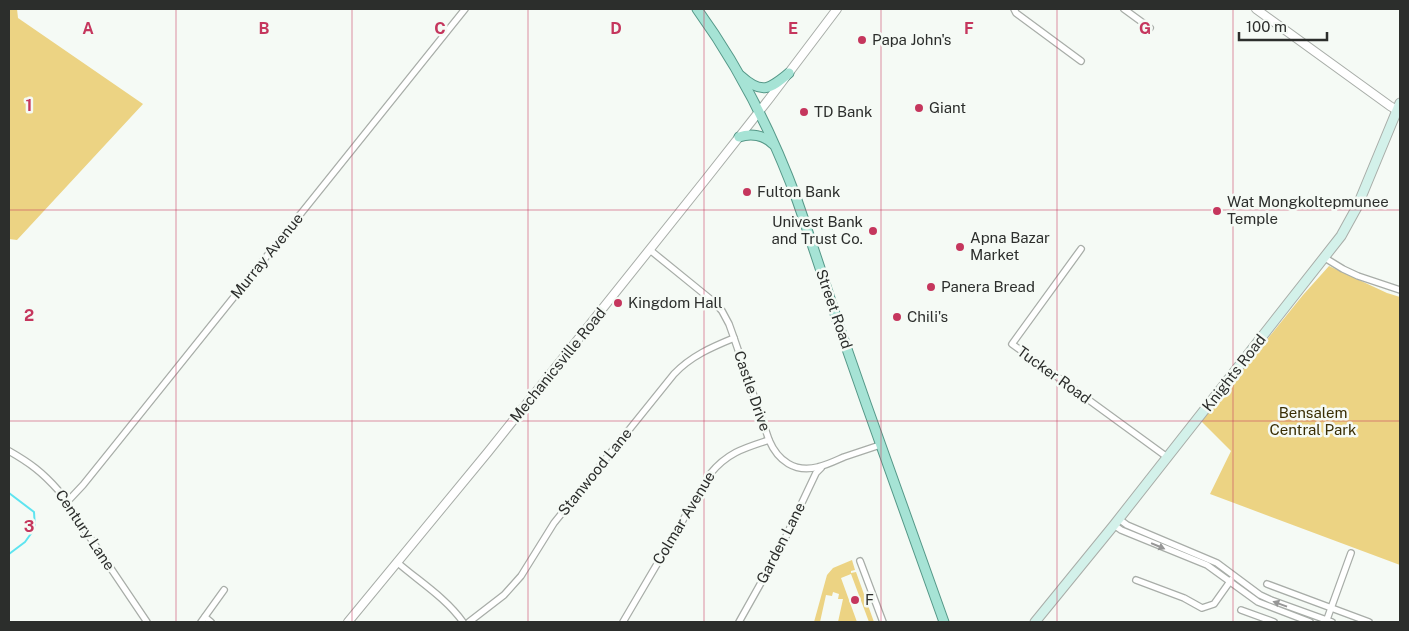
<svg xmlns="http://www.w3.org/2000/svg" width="1409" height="631" viewBox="0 0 1409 631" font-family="'Public Sans',sans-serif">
  <rect width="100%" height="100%" fill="#f5faf5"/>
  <!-- green -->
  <g fill="#ecd383">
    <path d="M 9,9 L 17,9 L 18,18 L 143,104 L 17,240 L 9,239 Z"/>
    <path d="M 1329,266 L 1387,293 L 1400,297 L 1400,565 L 1210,494 L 1231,451 L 1201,421 L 1303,295 Z"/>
    <path d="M 852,560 L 855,570 L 851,571 L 851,573 L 856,572 L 874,622 L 869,622 L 851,574 L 841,578 L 857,622 L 838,622 L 843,599 L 838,599 L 839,594 L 833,592 L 832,596 L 826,595 L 820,622 L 814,622 L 827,575 L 833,568 Z"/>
  </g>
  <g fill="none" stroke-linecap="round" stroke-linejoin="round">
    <!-- stream -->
    <path stroke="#5ee4f0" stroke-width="2" d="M 9,493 L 34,512 L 35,528 L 25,542 L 9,554"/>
    <defs>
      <g id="minor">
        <path d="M 1014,9 L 1016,13 L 1081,61"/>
        <path d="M 1124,9 L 1150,28"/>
        <path d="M 1081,249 L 1012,344 L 1167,457"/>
        <path d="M 650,250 L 714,302 L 722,311 L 729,324 L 734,338 L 769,440 C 778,461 795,473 818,467 C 827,465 835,461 844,457 C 856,453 868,449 880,445"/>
        <path d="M 1325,258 L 1343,269 L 1358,276 L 1400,290"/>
        <path d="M 9,451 C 30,463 42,472 58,490 L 147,622"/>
        <path d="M 67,502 L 83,485 L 112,449 L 465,9"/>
        <path d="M 1119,519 L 1127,525 L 1217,563 L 1260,595 L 1271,600 L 1332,622"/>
        <path d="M 1114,525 L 1121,530 L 1207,565 L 1258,602 L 1310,622"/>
        <path d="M 860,561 L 883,622"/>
        <path d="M 398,563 C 420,582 446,598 463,622"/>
        <path d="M 1136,580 L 1184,598 L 1202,608 L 1214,604 L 1231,580"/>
        <path d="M 1267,584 L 1369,622"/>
        <path d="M 1241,610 L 1274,622"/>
        <path d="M 205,617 L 211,622"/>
        <path d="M 201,622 L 224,590"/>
        <path d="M 469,622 L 504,595 L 521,576 L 554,523 L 674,374 C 691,356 712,347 734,338"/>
        <path d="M 623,622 L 710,474 C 727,453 744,448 769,440"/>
        <path d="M 739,622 L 780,549 L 816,473 L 821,468"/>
        <path d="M 1326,622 L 1351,553"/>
      </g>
      <g id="tertiary">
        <path d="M 1256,9 L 1390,106 L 1400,112"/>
        <path d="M 348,622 L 488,452 L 706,179 L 769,99 L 837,9"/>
      </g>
      <path id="secondary" d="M 1035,622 L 1114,525 L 1341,236 L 1357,207 L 1400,103"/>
      <g id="primary">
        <path d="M 697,9 C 739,67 772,132 797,200 C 812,243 826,286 840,329 C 874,427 909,525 944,622"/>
        <path d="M 741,76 C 762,95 770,89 789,73"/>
        <path d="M 739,137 C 751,133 764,135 773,144"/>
      </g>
    </defs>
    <!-- minor casing -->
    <use href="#minor" stroke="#a8ada8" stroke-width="8"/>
    <!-- tertiary casing -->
    <use href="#tertiary" stroke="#a8ada8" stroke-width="10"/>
    <!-- secondary casing -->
    <use href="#secondary" stroke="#a8ada8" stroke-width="11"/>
    <!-- primary casing -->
    <use href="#primary" stroke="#559888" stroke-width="11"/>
    <!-- minor -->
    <use href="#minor" stroke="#fff" stroke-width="5.5"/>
    <!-- tertiary -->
    <use href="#tertiary" stroke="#fff" stroke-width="8"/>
    <!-- secondary -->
    <use href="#secondary" stroke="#d3f1ea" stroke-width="9"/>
    <!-- primary -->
    <use href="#primary" stroke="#a6e3d5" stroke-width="9"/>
  </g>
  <!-- one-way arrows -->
  <defs><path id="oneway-solid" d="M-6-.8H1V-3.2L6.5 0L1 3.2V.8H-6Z" transform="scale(1.25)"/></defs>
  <g fill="#969696">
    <use href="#oneway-solid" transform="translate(1158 546) rotate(23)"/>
    <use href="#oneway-solid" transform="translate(1280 604) rotate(-160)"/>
  </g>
  <!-- grid -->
  <path fill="none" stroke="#c5365d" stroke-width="1" stroke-opacity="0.55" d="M 176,9 L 176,622M 352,9 L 352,622M 528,9 L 528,622M 704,9 L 704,622M 881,9 L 881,622M 1057,9 L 1057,622M 1233,9 L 1233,622M 9,210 L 1400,210M 9,421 L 1400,421"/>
  <!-- markers -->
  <g fill="#c5365d" stroke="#f5faf5" stroke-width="2">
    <circle cx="862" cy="40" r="5"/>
    <circle cx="919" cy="108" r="5"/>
    <circle cx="804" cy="112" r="5"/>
    <circle cx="747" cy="192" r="5"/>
    <circle cx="1217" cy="211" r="5"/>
    <circle cx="873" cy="231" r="5"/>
    <circle cx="960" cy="247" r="5"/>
    <circle cx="931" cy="287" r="5"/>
    <circle cx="618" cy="303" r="5"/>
    <circle cx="897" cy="317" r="5"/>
    <circle cx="855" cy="600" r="5"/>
  </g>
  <g text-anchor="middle" stroke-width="5" stroke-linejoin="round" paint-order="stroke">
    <!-- poi labels -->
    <g font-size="15" fill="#2c2e2c" stroke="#f5faf5" text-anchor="start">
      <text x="872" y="45">Papa John's</text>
      <text x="929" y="113">Giant</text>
      <text x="814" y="117">TD Bank</text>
      <text x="757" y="197">Fulton Bank</text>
      <text x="1227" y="207">Wat Mongkoltepmunee<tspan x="1227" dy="17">Temple</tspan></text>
      <text x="863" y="227" text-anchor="end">Univest Bank<tspan x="863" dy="17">and Trust Co.</tspan></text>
      <text x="970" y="243">Apna Bazar<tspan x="970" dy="17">Market</tspan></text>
      <text x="941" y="292">Panera Bread</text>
      <text x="628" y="308">Kingdom Hall</text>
      <text x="907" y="322">Chili's</text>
      <text x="865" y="605">F</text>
    </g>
    <!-- street labels -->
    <g font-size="15" fill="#2c2e2c" stroke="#f5faf5">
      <text transform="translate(267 256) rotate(-51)" y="5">Murray Avenue</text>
      <text transform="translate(834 309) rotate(71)" y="5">Street Road</text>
      <text transform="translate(558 365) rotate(-51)" y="5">Mechanicsville Road</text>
      <text transform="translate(1234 373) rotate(-52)" y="5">Knights Road</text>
      <text transform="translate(1054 375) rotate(36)" y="5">Tucker Road</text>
      <text transform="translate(752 391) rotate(71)" y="5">Castle Drive</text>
      <text transform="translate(595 472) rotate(-51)" y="5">Stanwood Lane</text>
      <text transform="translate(684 518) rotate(-59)" y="5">Colmar Avenue</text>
      <text transform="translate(85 530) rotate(56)" y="5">Century Lane</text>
      <text transform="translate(781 543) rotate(-63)" y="5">Garden Lane</text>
    </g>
    <!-- park labels -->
    <g font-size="15" fill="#392e04" stroke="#f5faf5">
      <text x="1313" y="418">Bensalem<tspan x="1313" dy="17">Central Park</tspan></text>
    </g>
  </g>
  <g font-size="16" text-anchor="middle" font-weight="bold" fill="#c5365d" stroke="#f5faf5" stroke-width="5" stroke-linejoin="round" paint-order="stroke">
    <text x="88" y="34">A</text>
    <text x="264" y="34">B</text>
    <text x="440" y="34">C</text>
    <text x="616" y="34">D</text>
    <text x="793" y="34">E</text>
    <text x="969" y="34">F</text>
    <text x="1145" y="34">G</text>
    <text x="29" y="111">1</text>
    <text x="29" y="321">2</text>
    <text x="29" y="532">3</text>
  </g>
  <!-- border -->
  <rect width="1409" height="631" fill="none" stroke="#2c2e2c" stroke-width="20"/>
  <!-- scale -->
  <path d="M1239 32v8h88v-8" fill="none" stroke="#2c2e2c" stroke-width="2.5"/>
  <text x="1246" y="32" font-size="15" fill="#2c2e2c" stroke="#f5faf5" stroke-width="4" paint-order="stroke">100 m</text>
</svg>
